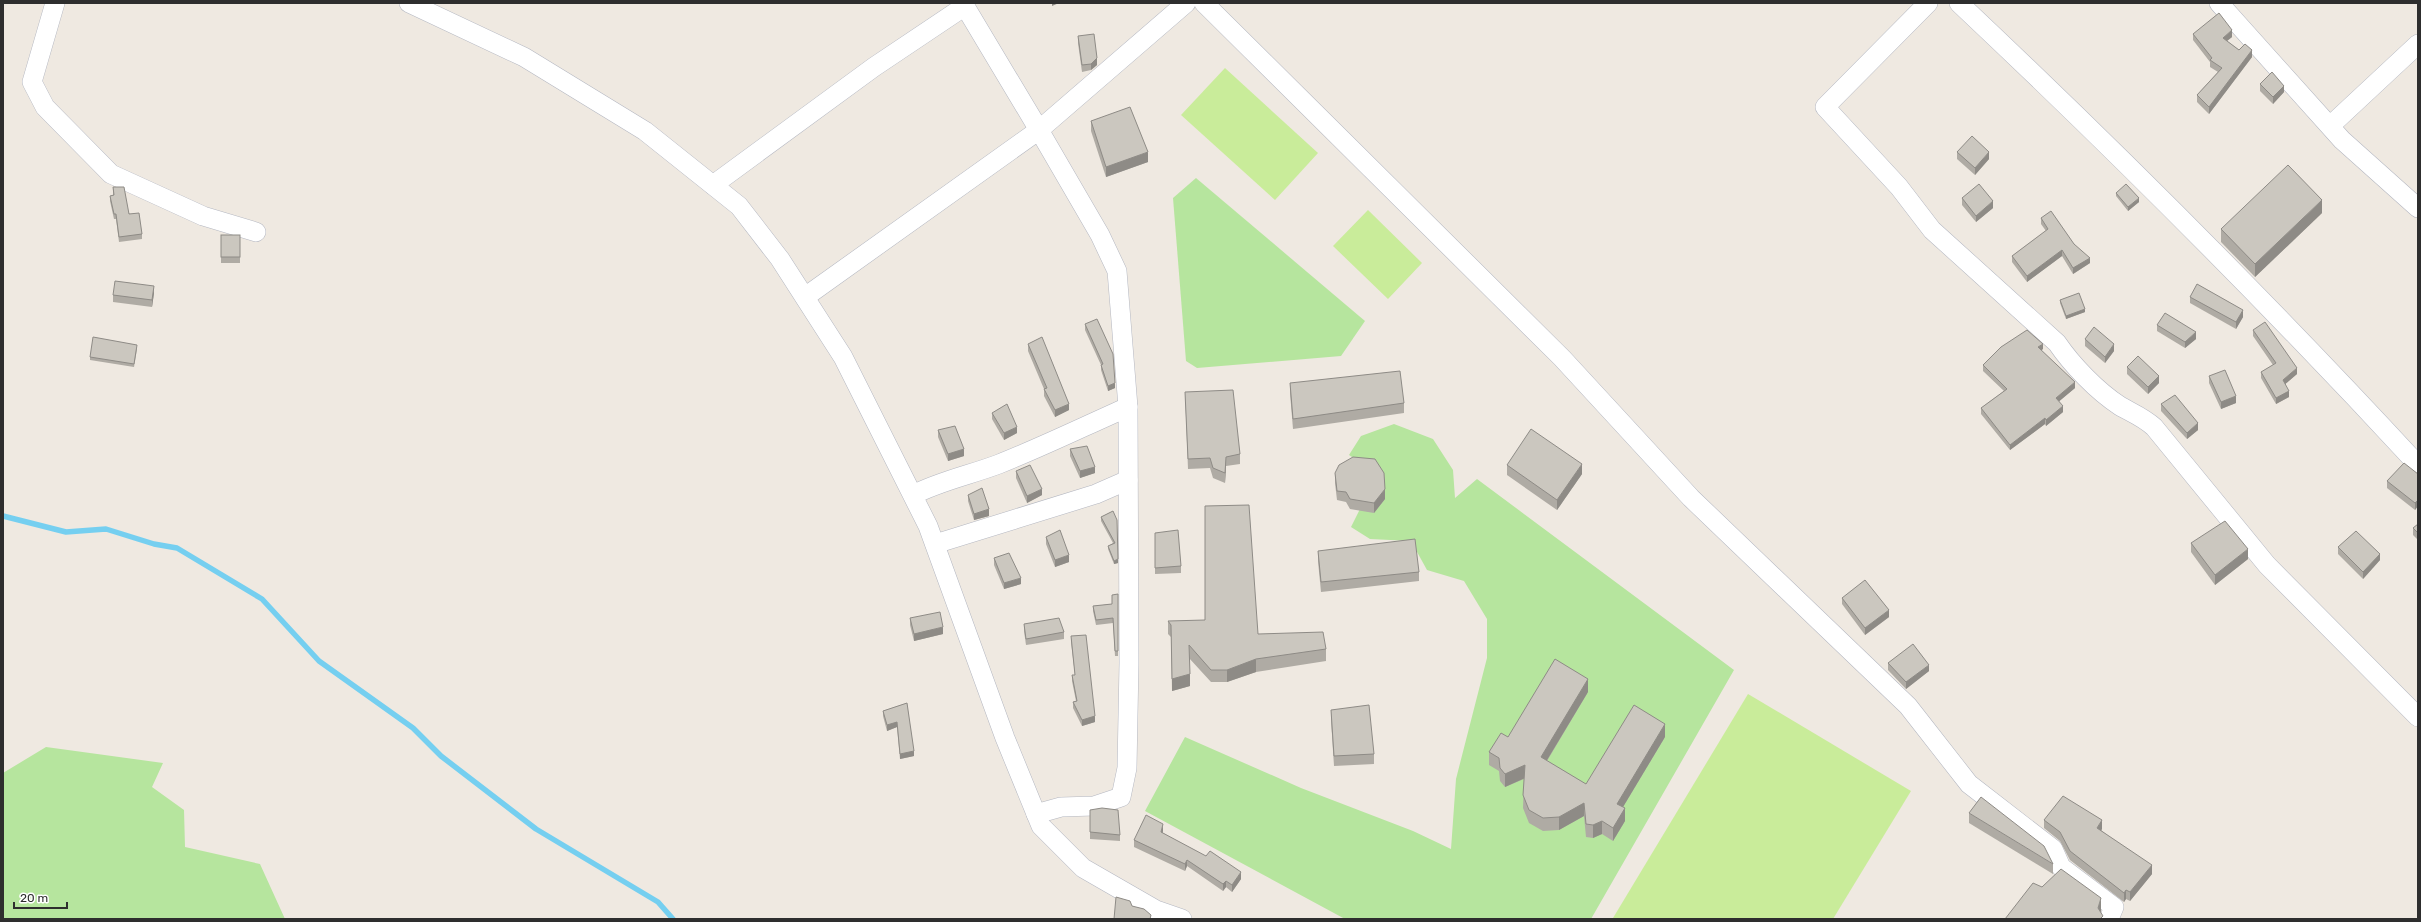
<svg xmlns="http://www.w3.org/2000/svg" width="2421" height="922" viewBox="0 0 2421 922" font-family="Rubik,sans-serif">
  <rect width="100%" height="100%" fill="#efe9e1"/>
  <!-- green -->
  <g fill="#b6e59e">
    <path d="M 1196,178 L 1365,321 L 1341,356 L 1197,368 L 1186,361 L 1173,198 Z"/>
    <path d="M 1394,424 L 1433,439 L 1453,470 L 1455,498 L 1477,479 L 1734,670 L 1591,919 L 1345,919 L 1145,811 L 1185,737 L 1301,788 L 1413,831 L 1451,849 L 1456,779 L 1487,658 L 1487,619 L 1464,581 L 1427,570 L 1411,541 L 1370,539 L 1351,527 L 1368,493 L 1361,463 L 1349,455 L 1361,436 Z"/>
    <path d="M 46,747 L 163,763 L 152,787 L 184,810 L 185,847 L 260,864 L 285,919 L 3,919 L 3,773 Z"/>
  </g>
  <!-- pitch -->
  <g fill="#c9ec9a">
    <path d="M 1225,68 L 1318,153 L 1275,200 L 1181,115 Z"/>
    <path d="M 1368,210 L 1422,263 L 1388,299 L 1333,246 Z"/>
    <path d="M 1748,694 L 1911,791 L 1833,919 L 1613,918 Z"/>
  </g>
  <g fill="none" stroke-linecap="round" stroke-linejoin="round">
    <!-- stream -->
    <path stroke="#75cff0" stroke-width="5.5" d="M 3,516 L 66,532 L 106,529 L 154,544 L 177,548 L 262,599 L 319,661 L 413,728 L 441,756 L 536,829 L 658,902 L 673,919"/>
    <defs>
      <g id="minor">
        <path d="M 55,3 L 32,82 L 45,107 L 111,174 L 203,216 L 256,232"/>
        <path d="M 409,3 L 524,57 L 645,131 L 739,206 L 780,259 L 843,357 L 928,526 L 1005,738 L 1041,826 L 1083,868 L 1156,910 L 1182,919"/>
        <path d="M 963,3 L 1039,130 L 1186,3"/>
        <path d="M 1204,3 L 1562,358 L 1691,498 L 1908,706 L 1969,784 L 2053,849 L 2061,867 L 2114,907 L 2109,919"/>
        <path d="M 1928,3 L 1825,107 L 1899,187 L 1932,230 L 2057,343 C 2072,365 2097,391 2120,406 C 2132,413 2143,417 2154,427 L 2267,565 L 2418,717"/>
        <path d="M 1959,3 C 2117,152 2271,306 2418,465"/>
        <path d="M 2219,3 L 2342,140 L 2418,208"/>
        <path d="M 2330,126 L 2418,44"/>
        <path d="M 713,185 L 874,67 L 965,6"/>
        <path d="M 805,297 L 1039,130 L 1100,235 L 1117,271 L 1128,407"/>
        <path d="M 913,495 C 940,481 970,475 999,464 C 1042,447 1085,426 1128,407 L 1129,663 L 1127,768 L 1121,797 L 1094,806 L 1061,807 L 1036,814"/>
        <path d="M 935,544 L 1096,494 L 1128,480"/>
      </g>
    </defs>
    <!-- minor casing -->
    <use href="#minor" stroke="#b4b7c1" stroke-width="20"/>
    <!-- minor -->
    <use href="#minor" stroke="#fff" stroke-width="19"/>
  </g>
  <!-- wall -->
  <g fill="#afaba4">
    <path d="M 2193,34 L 2232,37 L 2227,41 L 2239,50 L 2252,57 L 2209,114 L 2197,102 L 2197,95 L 2218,72 L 2210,67 L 2210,62 L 2193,40 Z"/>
    <path d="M 1078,36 L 1097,65 L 1091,70 L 1082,72 L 1078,43 Z"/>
    <path d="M 2260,84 L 2284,92 L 2273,104 L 2260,91 Z"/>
    <path d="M 1091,121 L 1148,162 L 1106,177 L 1091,131 Z"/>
    <path d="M 1957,152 L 1989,159 L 1975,175 L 1957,159 Z"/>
    <path d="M 113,187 L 142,234 L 142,239 L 119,242 L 116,219 L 114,219 L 110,201 L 110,196 L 113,195 Z"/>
    <path d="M 2116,193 L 2139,202 L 2128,211 L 2116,196 Z"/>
    <path d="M 1962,198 L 1993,208 L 1976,222 L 1962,205 Z"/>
    <path d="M 2322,213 L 2255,277 L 2221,242 L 2221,229 Z"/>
    <path d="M 2041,218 L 2074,244 L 2090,263 L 2073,274 L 2062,256 L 2027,282 L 2012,262 L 2012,256 L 2046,231 L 2041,224 Z"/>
    <rect x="221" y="235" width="19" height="28"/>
    <path d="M 154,293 L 152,307 L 113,302 L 113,295 Z"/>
    <path d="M 2190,297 L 2243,317 L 2236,329 L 2190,303 Z"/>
    <path d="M 2060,300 L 2085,312 L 2066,319 L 2060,303 Z"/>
    <path d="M 1085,324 L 1115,388 L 1108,391 L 1101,370 L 1101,365 L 1085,330 Z"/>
    <path d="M 2157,325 L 2196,339 L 2185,348 L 2157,331 Z"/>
    <path d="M 2253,330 L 2297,374 L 2285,384 L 2289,397 L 2276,404 L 2261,378 L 2261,372 L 2273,365 L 2253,336 Z"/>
    <path d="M 2085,339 L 2114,351 L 2105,363 L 2085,346 Z"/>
    <path d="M 1028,344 L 1069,410 L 1055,417 L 1044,396 L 1044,389 L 1028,351 Z"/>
    <path d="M 137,349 L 134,367 L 90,360 L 90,357 Z"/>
    <path d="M 2043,349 L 2041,350 L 2075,388 L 2059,401 L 2063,412 L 2046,426 L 2045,424 L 2010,450 L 1981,414 L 1981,408 L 2004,391 L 1983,371 L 1983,365 Z"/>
    <path d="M 2127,367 L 2159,383 L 2148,394 L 2127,374 Z"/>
    <path d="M 2209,376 L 2236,403 L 2221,409 L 2209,383 Z"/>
    <path d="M 1290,383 L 1404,403 L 1404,413 L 1293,429 L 1290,393 Z"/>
    <path d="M 1185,392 L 1240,454 L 1240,464 L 1226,466 L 1225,483 L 1213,478 L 1210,468 L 1188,469 Z"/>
    <path d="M 2161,404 L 2198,430 L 2187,439 L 2161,411 Z"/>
    <path d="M 992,413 L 1017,433 L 1004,440 L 992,419 Z"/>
    <path d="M 938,430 L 964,456 L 948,461 L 938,437 Z"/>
    <path d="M 1070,449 L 1095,473 L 1080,478 L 1070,456 Z"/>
    <path d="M 1507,465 L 1582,474 L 1557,510 L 1507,475 Z"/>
    <path d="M 1016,471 L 1042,495 L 1027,503 L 1016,478 Z"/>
    <path d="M 1335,473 L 1385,499 L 1374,513 L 1350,509 L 1346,502 L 1337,500 L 1335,483 Z"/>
    <path d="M 2418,474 L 2418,506 L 2415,510 L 2387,488 L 2387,481 Z"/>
    <path d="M 968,495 L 989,516 L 974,520 L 968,501 Z"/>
    <path d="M 1113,511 L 1118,563 L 1114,564 L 1108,549 L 1108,546 L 1113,543 L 1101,521 L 1101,517 Z"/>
    <path d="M 2418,524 L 2418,540 L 2413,535 L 2413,528 Z"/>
    <path d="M 1155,533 L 1181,566 L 1181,573 L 1155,574 Z"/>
    <path d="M 1046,537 L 1069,562 L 1055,567 L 1046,544 Z"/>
    <path d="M 2191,543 L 2248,559 L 2215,585 L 2191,552 Z"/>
    <path d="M 2338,547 L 2380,560 L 2363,579 L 2338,554 Z"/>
    <path d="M 1318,551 L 1419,572 L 1419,581 L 1321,592 L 1318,561 Z"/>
    <path d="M 994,558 L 1021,584 L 1004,589 L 994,565 Z"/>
    <path d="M 1118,594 L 1118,656 L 1115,656 L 1113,623 L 1096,625 L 1093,611 L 1093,606 L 1112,604 Z"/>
    <path d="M 1842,598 L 1889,617 L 1865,635 L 1842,604 Z"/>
    <path d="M 910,618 L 943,634 L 914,641 L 910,625 Z"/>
    <path d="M 1168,621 L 1258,634 L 1326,649 L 1326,661 L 1256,672 L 1227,682 L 1211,682 L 1189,658 L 1190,686 L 1172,691 L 1171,637 L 1168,634 Z"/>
    <path d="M 1024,624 L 1064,632 L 1064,639 L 1026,645 L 1024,631 Z"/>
    <path d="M 1071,636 L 1095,722 L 1082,726 L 1073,708 L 1073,702 L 1076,701 L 1072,681 L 1072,675 L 1075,675 L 1071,642 Z"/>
    <path d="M 1888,663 L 1929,671 L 1906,689 L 1888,670 Z"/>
    <path d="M 1588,692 L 1547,761 L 1586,784 L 1665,737 L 1623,807 L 1625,821 L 1613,841 L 1602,834 L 1593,838 L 1586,837 L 1584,816 L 1559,830 L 1543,831 L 1529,823 L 1523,808 L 1524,779 L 1505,787 L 1500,781 L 1499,771 L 1489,765 L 1489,752 L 1508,737 Z"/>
    <path d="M 907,703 L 914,756 L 900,759 L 897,727 L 887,731 L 883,716 L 883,711 Z"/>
    <path d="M 1331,710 L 1374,754 L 1374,764 L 1334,766 L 1331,720 Z"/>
    <path d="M 1090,810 L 1120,835 L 1120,841 L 1090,839 Z"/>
    <path d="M 1969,813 L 2053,864 L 2053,874 L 1969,823 Z"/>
    <path d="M 2044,820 L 2102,829 L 2101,830 L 2152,874 L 2130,901 L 2126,899 L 2124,902 L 2070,860 L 2060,841 L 2044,828 Z"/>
    <path d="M 1163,831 L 1163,833 L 1241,879 L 1232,892 L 1226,887 L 1223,891 L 1187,866 L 1185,871 L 1134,847 L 1134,840 Z"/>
  </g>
  <!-- shaded-wall -->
  <g fill="#8e8b86">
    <path d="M 1052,3 L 1059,3 L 1052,6 Z"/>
    <path d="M 2232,30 L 2232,37 L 2223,44 L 2223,38 Z"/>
    <path d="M 2252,50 L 2252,57 L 2209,114 L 2209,107 Z"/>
    <path d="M 1097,58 L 1097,65 L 1091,70 L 1091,64 Z"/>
    <path d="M 2284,86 L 2284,92 L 2273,104 L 2273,97 Z"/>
    <path d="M 1148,152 L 1148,162 L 1106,177 L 1106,167 Z"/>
    <path d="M 1989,152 L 1989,159 L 1975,175 L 1975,168 Z"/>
    <path d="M 2139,198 L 2139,202 L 2128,211 L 2128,207 Z"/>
    <path d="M 2322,200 L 2322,213 L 2255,277 L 2255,264 Z"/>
    <path d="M 1993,201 L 1993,208 L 1976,222 L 1976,216 Z"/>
    <path d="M 2062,250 L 2062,256 L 2027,282 L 2027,276 Z"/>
    <path d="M 2090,258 L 2090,263 L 2073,274 L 2073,268 Z"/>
    <path d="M 154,286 L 154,293 L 152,307 L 152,300 Z"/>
    <path d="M 2085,309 L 2085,312 L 2066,319 L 2066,316 Z"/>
    <path d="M 2243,310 L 2243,317 L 2236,329 L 2236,322 Z"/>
    <path d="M 2196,332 L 2196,339 L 2185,348 L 2185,342 Z"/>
    <path d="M 2043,344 L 2043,349 L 2038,353 L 2038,347 Z"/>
    <path d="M 2114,344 L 2114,351 L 2105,363 L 2105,357 Z"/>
    <path d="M 2297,368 L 2297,374 L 2283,386 L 2283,380 Z"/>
    <path d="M 2159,376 L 2159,383 L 2148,394 L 2148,387 Z"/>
    <path d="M 2075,382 L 2075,388 L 2056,404 L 2056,398 Z"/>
    <path d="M 1115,383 L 1115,388 L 1108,391 L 1108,386 Z"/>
    <path d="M 2289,391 L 2289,397 L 2276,404 L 2276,398 Z"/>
    <path d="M 2236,396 L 2236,403 L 2221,409 L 2221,402 Z"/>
    <path d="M 1069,404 L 1069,410 L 1055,417 L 1055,410 Z"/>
    <path d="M 2063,406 L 2063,412 L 2046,426 L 2046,420 Z"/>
    <path d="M 2045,418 L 2045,424 L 2010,450 L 2010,445 Z"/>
    <path d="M 2198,423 L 2198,430 L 2187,439 L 2187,433 Z"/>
    <path d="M 1017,427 L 1017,433 L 1004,440 L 1004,433 Z"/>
    <path d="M 964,449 L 964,456 L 948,461 L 948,454 Z"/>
    <path d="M 1226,457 L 1226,466 L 1225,483 L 1225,473 Z"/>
    <path d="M 1582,464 L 1582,474 L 1557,510 L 1557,500 Z"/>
    <path d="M 1095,467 L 1095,473 L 1080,478 L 1080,471 Z"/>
    <path d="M 1042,489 L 1042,495 L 1027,503 L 1027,496 Z"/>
    <path d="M 1385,489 L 1385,499 L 1374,513 L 1374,503 Z"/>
    <path d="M 2418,500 L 2418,506 L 2415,510 L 2415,503 Z"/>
    <path d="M 989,509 L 989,516 L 974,520 L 974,514 Z"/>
    <path d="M 2248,549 L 2248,559 L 2215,585 L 2215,575 Z"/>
    <path d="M 2380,554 L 2380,560 L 2363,579 L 2363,572 Z"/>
    <path d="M 1069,555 L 1069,562 L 1055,567 L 1055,560 Z"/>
    <path d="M 1118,559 L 1118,563 L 1114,564 L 1114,561 Z"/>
    <path d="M 1021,578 L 1021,584 L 1004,589 L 1004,583 Z"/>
    <path d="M 1889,610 L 1889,617 L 1865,635 L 1865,628 Z"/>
    <path d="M 943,627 L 943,634 L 914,641 L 914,634 Z"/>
    <path d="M 1256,659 L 1256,672 L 1227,682 L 1227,670 Z"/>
    <path d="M 1929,665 L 1929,671 L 1906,689 L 1906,682 Z"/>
    <path d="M 1190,674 L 1190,686 L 1172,691 L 1172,679 Z"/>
    <path d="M 1588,679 L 1588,692 L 1541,770 L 1541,757 Z"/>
    <path d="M 1095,716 L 1095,722 L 1082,726 L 1082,720 Z"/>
    <path d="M 897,722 L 897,727 L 887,731 L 887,725 Z"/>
    <path d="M 1665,724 L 1665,737 L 1617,817 L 1617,804 Z"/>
    <path d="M 914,751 L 914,756 L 900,759 L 900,754 Z"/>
    <path d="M 1525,765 L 1525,778 L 1505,787 L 1505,774 Z"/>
    <path d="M 1584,803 L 1584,816 L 1559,830 L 1559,817 Z"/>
    <path d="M 1625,808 L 1625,821 L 1613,841 L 1613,828 Z"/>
    <path d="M 2102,820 L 2102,829 L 2097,837 L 2097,828 Z"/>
    <path d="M 1602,821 L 1602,834 L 1593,838 L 1593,825 Z"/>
    <path d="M 1163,824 L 1163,831 L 1161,838 L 1161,832 Z"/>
    <path d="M 1187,860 L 1187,866 L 1185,871 L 1185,864 Z"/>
    <path d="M 2152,865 L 2152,874 L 2130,901 L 2130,892 Z"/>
    <path d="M 1241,872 L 1241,879 L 1232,892 L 1232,885 Z"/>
    <path d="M 1226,881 L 1226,887 L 1223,891 L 1223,884 Z"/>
    <path d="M 2126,890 L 2126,899 L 2124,902 L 2124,893 Z"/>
    <path d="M 2101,898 L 2101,911 L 2099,919 L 2098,908 Z"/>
  </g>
  <!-- building -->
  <g fill="#cbc7bf" stroke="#8e8b86">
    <path d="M 2219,13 L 2232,30 L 2223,38 L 2239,50 L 2245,44 L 2252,50 L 2209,107 L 2197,95 L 2222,68 L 2210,60 L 2212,58 L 2193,34 Z"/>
    <path d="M 1094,34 L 1097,58 L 1091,64 L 1082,65 L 1078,36 Z"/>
    <path d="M 2272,72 L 2284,86 L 2273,97 L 2260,84 Z"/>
    <path d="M 1130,107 L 1148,152 L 1106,167 L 1091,121 Z"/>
    <path d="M 1972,136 L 1989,152 L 1975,168 L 1957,152 Z"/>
    <path d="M 2288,165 L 2322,200 L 2255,264 L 2221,229 Z"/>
    <path d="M 1979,184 L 1993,201 L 1976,216 L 1962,198 Z"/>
    <path d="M 2126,184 L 2139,198 L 2128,207 L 2116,193 Z"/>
    <path d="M 113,187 L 124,187 L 129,214 L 139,213 L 142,234 L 119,237 L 116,214 L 114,214 L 110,196 L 114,195 Z"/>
    <path d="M 2051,211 L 2074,244 L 2090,258 L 2073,268 L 2062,250 L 2027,276 L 2012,256 L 2048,229 L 2041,218 Z"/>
    <rect x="221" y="235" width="19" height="22"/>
    <path d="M 115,281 L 154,286 L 152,300 L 113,295 Z"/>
    <path d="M 2197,284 L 2243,310 L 2236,322 L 2190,297 Z"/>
    <path d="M 2079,293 L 2085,309 L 2066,316 L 2060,300 Z"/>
    <path d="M 2165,313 L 2196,332 L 2185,342 L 2157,325 Z"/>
    <path d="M 1097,319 L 1113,354 L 1115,383 L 1108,386 L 1101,365 L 1103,364 L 1085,324 Z"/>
    <path d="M 2265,322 L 2297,368 L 2283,380 L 2289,391 L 2276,398 L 2261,372 L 2276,363 L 2253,330 Z"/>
    <path d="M 2094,327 L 2114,344 L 2105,357 L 2085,339 Z"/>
    <path d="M 2027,330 L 2043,344 L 2038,347 L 2075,382 L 2056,398 L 2063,406 L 2046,420 L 2045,418 L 2010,445 L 1981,408 L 2007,389 L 1983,365 L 2001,347 Z"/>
    <path d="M 93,337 L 137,345 L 134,364 L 90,357 Z"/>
    <path d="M 1042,337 L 1069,404 L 1055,410 L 1044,389 L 1047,388 L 1028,344 Z"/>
    <path d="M 2138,356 L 2159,376 L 2148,387 L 2127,367 Z"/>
    <path d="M 2225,370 L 2236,396 L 2221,402 L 2209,376 Z"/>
    <path d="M 1400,371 L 1404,403 L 1293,419 L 1290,383 Z"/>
    <path d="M 1233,390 L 1240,454 L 1226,457 L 1225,473 L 1213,468 L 1210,458 L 1188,459 L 1185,392 Z"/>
    <path d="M 2175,395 L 2198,423 L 2187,433 L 2161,404 Z"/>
    <path d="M 1007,404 L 1017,427 L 1004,433 L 992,413 Z"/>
    <path d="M 955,426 L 964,449 L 948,454 L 938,430 Z"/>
    <path d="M 1531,429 L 1582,464 L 1557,500 L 1507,465 Z"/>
    <path d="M 1087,446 L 1095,467 L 1080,471 L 1070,449 Z"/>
    <path d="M 1353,457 L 1375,459 L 1384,473 L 1385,489 L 1374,503 L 1350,499 L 1346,492 L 1337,491 L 1335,473 L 1339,465 Z"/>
    <path d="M 2404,463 L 2418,474 L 2418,500 L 2415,503 L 2387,481 Z"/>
    <path d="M 1030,465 L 1042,489 L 1027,496 L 1016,471 Z"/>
    <path d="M 982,488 L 989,509 L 974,514 L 968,495 Z"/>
    <path d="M 1249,505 L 1258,634 L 1323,632 L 1326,649 L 1256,659 L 1227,670 L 1211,670 L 1189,645 L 1190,674 L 1172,679 L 1171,625 L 1168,621 L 1205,620 L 1205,506 Z"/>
    <path d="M 1113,511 L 1117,520 L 1118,559 L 1114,561 L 1108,546 L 1115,543 L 1101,517 Z"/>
    <path d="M 2225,521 L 2248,549 L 2215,575 L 2191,543 Z"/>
    <path d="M 2418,524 L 2418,533 L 2413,528 Z"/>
    <path d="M 1060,530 L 1069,555 L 1055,560 L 1046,537 Z"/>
    <path d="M 1178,530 L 1181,566 L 1155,568 L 1155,533 Z"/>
    <path d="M 2356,531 L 2380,554 L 2363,572 L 2338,547 Z"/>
    <path d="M 1415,539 L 1419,572 L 1321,582 L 1318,551 Z"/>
    <path d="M 1009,553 L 1021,578 L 1004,583 L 994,558 Z"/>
    <path d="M 1865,580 L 1889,610 L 1865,628 L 1842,598 Z"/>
    <path d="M 1118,594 L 1118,651 L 1115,651 L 1113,618 L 1096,620 L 1093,606 L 1112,604 L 1112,595 Z"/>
    <path d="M 940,612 L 943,627 L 914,634 L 910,618 Z"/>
    <path d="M 1059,618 L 1064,632 L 1026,639 L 1024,624 Z"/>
    <path d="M 1086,635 L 1095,716 L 1082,720 L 1073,702 L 1077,701 L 1072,675 L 1075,675 L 1071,636 Z"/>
    <path d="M 1913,644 L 1929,665 L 1906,682 L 1888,663 Z"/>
    <path d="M 1555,659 L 1588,679 L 1541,757 L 1586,784 L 1634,705 L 1665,724 L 1617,804 L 1625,808 L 1613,828 L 1602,821 L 1593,825 L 1586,824 L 1584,803 L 1559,817 L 1543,818 L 1529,810 L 1523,795 L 1525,765 L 1505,774 L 1500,768 L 1499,758 L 1489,752 L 1501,733 L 1508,737 Z"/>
    <path d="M 907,703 L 914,751 L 900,754 L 897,722 L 887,725 L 883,711 Z"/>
    <path d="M 1369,705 L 1374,754 L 1334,756 L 1331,710 Z"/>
    <path d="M 2063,796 L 2102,820 L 2097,828 L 2152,865 L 2130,892 L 2126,890 L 2124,893 L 2070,851 L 2060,832 L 2044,820 Z"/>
    <path d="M 1981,797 L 2044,846 L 2053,864 L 1969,813 Z"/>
    <path d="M 1102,808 L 1118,810 L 1120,835 L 1090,832 L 1090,810 Z"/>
    <path d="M 1146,815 L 1163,824 L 1161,832 L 1206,856 L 1210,851 L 1241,872 L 1232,885 L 1226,881 L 1223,884 L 1187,860 L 1185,864 L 1134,840 Z"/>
    <path d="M 2061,869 L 2101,898 L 2098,908 L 2103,916 L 2100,919 L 2005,919 L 2033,883 L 2042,887 Z"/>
    <path d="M 1116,897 L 1130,901 L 1132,906 L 1144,909 L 1151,915 L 1150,919 L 1114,919 Z"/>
  </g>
  <!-- border -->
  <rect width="2421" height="922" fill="none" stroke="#2e2e2e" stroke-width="8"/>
  <!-- scale -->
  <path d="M14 902v6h53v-6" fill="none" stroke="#2e2e2e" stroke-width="2"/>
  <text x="20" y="902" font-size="12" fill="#2e2e2e" stroke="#ffffff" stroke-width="3" paint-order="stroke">20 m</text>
</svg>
